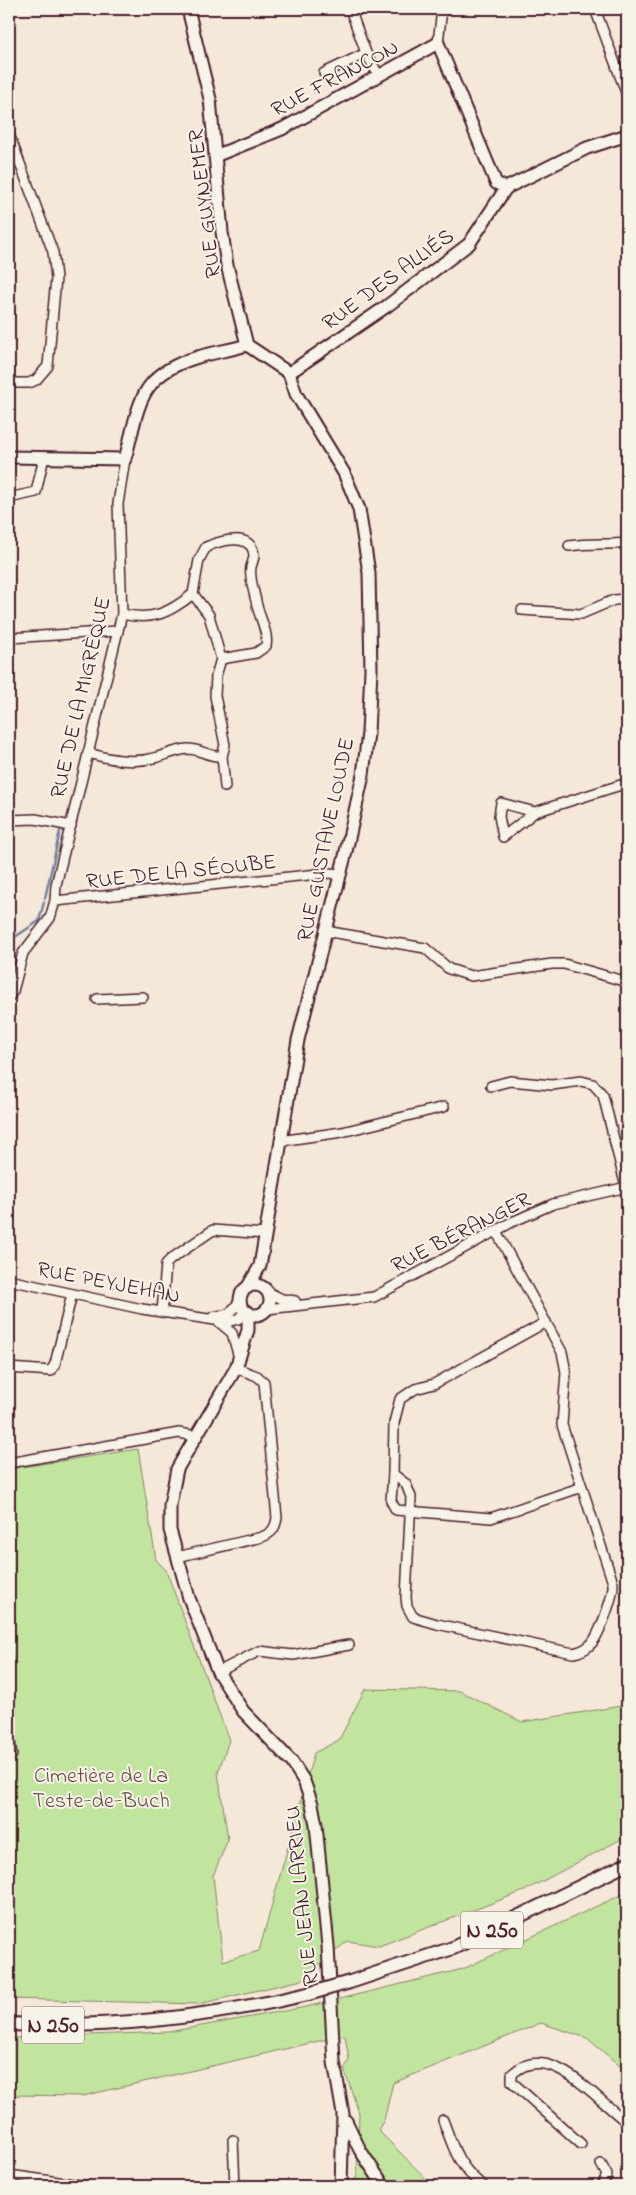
<svg xmlns="http://www.w3.org/2000/svg" width="636" height="2195" viewBox="0 0 636 2195" font-family="'Indie Flower',sans-serif">
  <rect width="100%" height="100%" fill="#f5e8d9"/>
  <filter id="ink" filterUnits="userSpaceOnUse"><feTurbulence type="fractalNoise" baseFrequency=".02" numOctaves="2"/><feDisplacementMap in="SourceGraphic" scale="10" xChannelSelector="R" yChannelSelector="G"/><feConvolveMatrix kernelMatrix="1 2 1 2 8 2 1 2 1" color-interpolation-filters="sRGB"/></filter>
  <g filter="url(#ink)">
    <!-- green -->
    <g fill="#c1e59f" stroke="#868265">
      <path d="M 138,1449 L 156,1560 L 166,1570 L 229,1740 L 218,1773 L 228,1839 L 213,1876 L 223,1961 L 259,1951 L 314,1753 L 339,1740 L 365,1689 L 460,1691 L 522,1722 L 627,1705 L 627,1836 L 524,1891 L 379,1946 L 347,1941 L 302,1980 L 199,2004 L 9,1999 L 9,1665 L 14,1664 L 9,1629 L 9,1469 Z"/>
      <path d="M 627,1892 L 627,2072 L 587,2038 L 541,2023 L 393,2083 L 384,2120 L 378,2130 L 433,2186 L 353,2186 L 357,2175 L 359,2113 L 344,2069 L 349,2060 L 345,2035 L 83,2096 L 9,2095 L 9,2038 L 168,2032 L 306,2007 L 463,1969 Z"/>
    </g>
    <g fill="none" stroke-linecap="round" stroke-linejoin="round">
      <!-- stream -->
      <g stroke="#7483a0" stroke-width="2.5">
        <path d="M 45,898 L 60,831"/>
        <path d="M 9,941 L 39,921 L 44,902"/>
      </g>
      <defs>
        <g id="street">
          <path d="M 350,9 L 366,53 L 379,76"/>
          <path d="M 595,9 L 627,95"/>
          <path d="M 438,43 L 442,9"/>
          <path d="M 324,73 L 366,53"/>
          <path d="M 9,134 L 53,252 L 56,278 L 48,366 L 36,380 L 29,383 L 9,383"/>
          <path d="M 9,498 L 36,492 L 44,457"/>
          <path d="M 569,546 C 589,543 607,545 627,543"/>
          <path d="M 193,594 L 199,560 L 206,547 C 219,541 253,531 254,556 C 254,559 252,563 251,567 C 249,577 254,592 256,601 C 258,615 269,632 266,646 L 256,653 L 221,659"/>
          <path d="M 522,610 L 581,614 L 614,600 L 627,599"/>
          <path d="M 122,614 C 153,621 169,613 193,594 L 209,615 L 221,659 L 216,676 L 215,696 L 225,745 L 222,756 L 225,787"/>
          <path d="M 9,638 L 118,631"/>
          <path d="M 88,753 C 109,759 132,764 154,758 C 166,755 176,750 188,749 C 201,749 210,758 222,756"/>
          <path d="M 535,812 L 501,803 L 499,816 L 503,837 L 535,812 L 627,783"/>
          <path d="M 9,820 L 35,819 L 71,826"/>
          <path d="M 55,901 L 328,873 L 341,874"/>
          <path d="M 325,931 L 425,948 L 449,969 L 471,976 L 552,964 L 564,964 L 627,982"/>
          <path d="M 9,997 L 13,991 L 23,953 L 50,918 L 55,901 L 56,885 L 122,614 L 118,504 L 125,459"/>
          <path d="M 97,999 L 143,997"/>
          <path d="M 491,1086 L 510,1081 L 552,1085 L 581,1081 L 593,1084 L 603,1095 L 626,1187"/>
          <path d="M 280,1141 L 342,1132 L 444,1107"/>
          <path d="M 496,1231 L 562,1352 L 566,1372 L 562,1425 L 613,1583 C 614,1595 599,1637 590,1645 C 585,1650 579,1652 573,1653 L 437,1624 L 413,1617 L 407,1606 L 406,1598 L 411,1497 L 406,1484 L 393,1474 L 394,1423 L 400,1399 L 415,1389 L 434,1384 L 546,1322"/>
          <path d="M 9,1280 L 142,1309 L 228,1322 L 238,1319 L 246,1311"/>
          <path d="M 268,1292 L 282,1299 L 295,1301"/>
          <path d="M 267,1309 L 374,1297 L 512,1222 L 553,1204 L 627,1187"/>
          <path d="M 162,1312 L 166,1264 L 171,1259 L 213,1230 L 265,1234"/>
          <path d="M 213,1317 L 229,1314 L 241,1300"/>
          <path d="M 220,1323 L 232,1333 L 239,1358"/>
          <path d="M 9,1368 L 51,1371 L 55,1364 L 72,1294"/>
          <path d="M 9,1463 L 179,1433 L 196,1436"/>
          <path d="M 393,1474 L 391,1501 L 396,1510 L 491,1518 L 582,1487"/>
          <path d="M 177,1557 L 262,1537 C 272,1533 275,1529 277,1518 L 264,1382 L 257,1376 L 236,1368"/>
          <path d="M 218,1672 L 259,1651 L 293,1655 L 349,1645"/>
          <path d="M 9,1736 L 12,1755"/>
          <path d="M 443,2120 C 454,2150 458,2166 483,2186"/>
          <path d="M 233,2140 L 235,2186"/>
          <path d="M 581,2144 L 512,2082 L 512,2074 C 550,2038 599,2103 627,2122"/>
          <path d="M 601,2164 L 607,2175 L 602,2186"/>
          <path d="M 9,2175 L 87,2186"/>
        </g>
        <g id="secondary">
          <path d="M 188,9 L 210,99 L 222,232 L 227,265 L 247,345 L 289,373"/>
          <path d="M 215,156 L 282,129 L 438,43 L 496,183 L 506,188"/>
          <path d="M 289,373 L 387,306 L 469,244 L 506,188 L 587,148 L 627,135"/>
          <path d="M 9,457 L 125,459 C 140,405 137,375 198,357 C 214,352 231,350 247,345"/>
          <circle cx="255" cy="1300" r="15"/>
          <path d="M 247,1288 L 260,1266 L 298,1040 L 345,856 L 363,775 L 368,733 L 371,670 L 369,573 L 359,509 L 344,473 L 296,394 L 289,373"/>
          <path d="M 248,1312 L 248,1330 L 236,1368 L 177,1469 L 170,1505 L 170,1530 L 189,1598 L 218,1672 L 243,1711 L 292,1762 L 304,1781 L 312,1804 L 316,1825 L 328,1946 L 334,2062 L 343,2114 L 341,2186"/>
          <path d="M 346,2121 L 360,2150 L 384,2186"/>
        </g>
        <g id="primary">
          <path d="M 350,1982 L 453,1948 L 627,1864"/>
          <path d="M 9,2024 C 110,2029 210,2017 308,1994"/>
        </g>
      </defs>
      <!-- street casing -->
      <use href="#street" stroke="#4a1f2b" stroke-width="12"/>
      <!-- secondary casing -->
      <use href="#secondary" stroke="#4a1f2b" stroke-width="15"/>
      <!-- primary casing -->
      <use href="#primary" stroke="#4a1f2b" stroke-width="16"/>
      <!-- street -->
      <use href="#street" stroke="#f7f3e8" stroke-width="9"/>
      <!-- secondary -->
      <use href="#secondary" stroke="#f7f3e8" stroke-width="11"/>
      <!-- primary -->
      <use href="#primary" stroke="#f7f3e8" stroke-width="12"/>
      <defs>
        <path id="primary-bridge" d="M 308,1994 L 350,1982"/>
      </defs>
      <!-- primary-bridge casing -->
      <use href="#primary-bridge" stroke="#4a1f2b" stroke-width="16" stroke-linecap="butt"/>
      <!-- primary-bridge -->
      <use href="#primary-bridge" stroke="#f7f3e8" stroke-width="12"/>
    </g>
  </g>
  <g text-anchor="middle" stroke-width="4" stroke-linejoin="round" paint-order="stroke">
    <!-- shield labels -->
    <g fill="#f7f3e8" stroke="#7e5f64" stroke-width="1">
      <rect x="461" y="1911.5" width="62" height="37" rx="4"/>
      <rect x="22" y="2006.5" width="62" height="37" rx="4"/>
    </g>
    <g font-size="21" font-weight="bold" fill="#4a1f2b">
      <text x="492" y="1937">N 250</text>
      <text x="53" y="2032">N 250</text>
    </g>
    <!-- street labels -->
    <g font-size="22" fill="#4a1f2b" stroke="#f7f3e8">
      <text transform="translate(334 77) rotate(-28)" y="8">RUE FRANCON</text>
      <text transform="translate(203 204) rotate(-97)" y="8">RUE GUYNEMER</text>
      <text transform="translate(387 278) rotate(-36)" y="8">RUE DES ALLIÉS</text>
      <text transform="translate(79 697) rotate(-77)" y="8">RUE DE LA MIGRÈQUE</text>
      <text transform="translate(324 839) rotate(-78)" y="8">RUE GUSTAVE LOUDE</text>
      <text transform="translate(181 870) rotate(-6)" y="8">RUE DE LA SÉOUBE</text>
      <text transform="translate(460 1231) rotate(-27)" y="8">RUE BÉRANGER</text>
      <text transform="translate(109 1281) rotate(11)" y="8">RUE PEYJEHAN</text>
      <text transform="translate(300 1896) rotate(-96)" y="8">RUE JEAN LARRIEU</text>
    </g>
    <!-- park labels -->
    <g font-size="22" fill="#685048" stroke="#f7f3e8">
      <text x="101" y="1782">Cimetière de La<tspan x="101" dy="25">Teste-de-Buch</tspan></text>
    </g>
  </g>
  <!-- margin -->
  <rect width="636" height="2195" fill="none" stroke="#f7f3e8" stroke-width="30"/>
  <rect x="15" y="15" width="606" height="2165" fill="none" stroke="#4a1f2b" stroke-width="2" filter="url(#ink)"/>
</svg>
